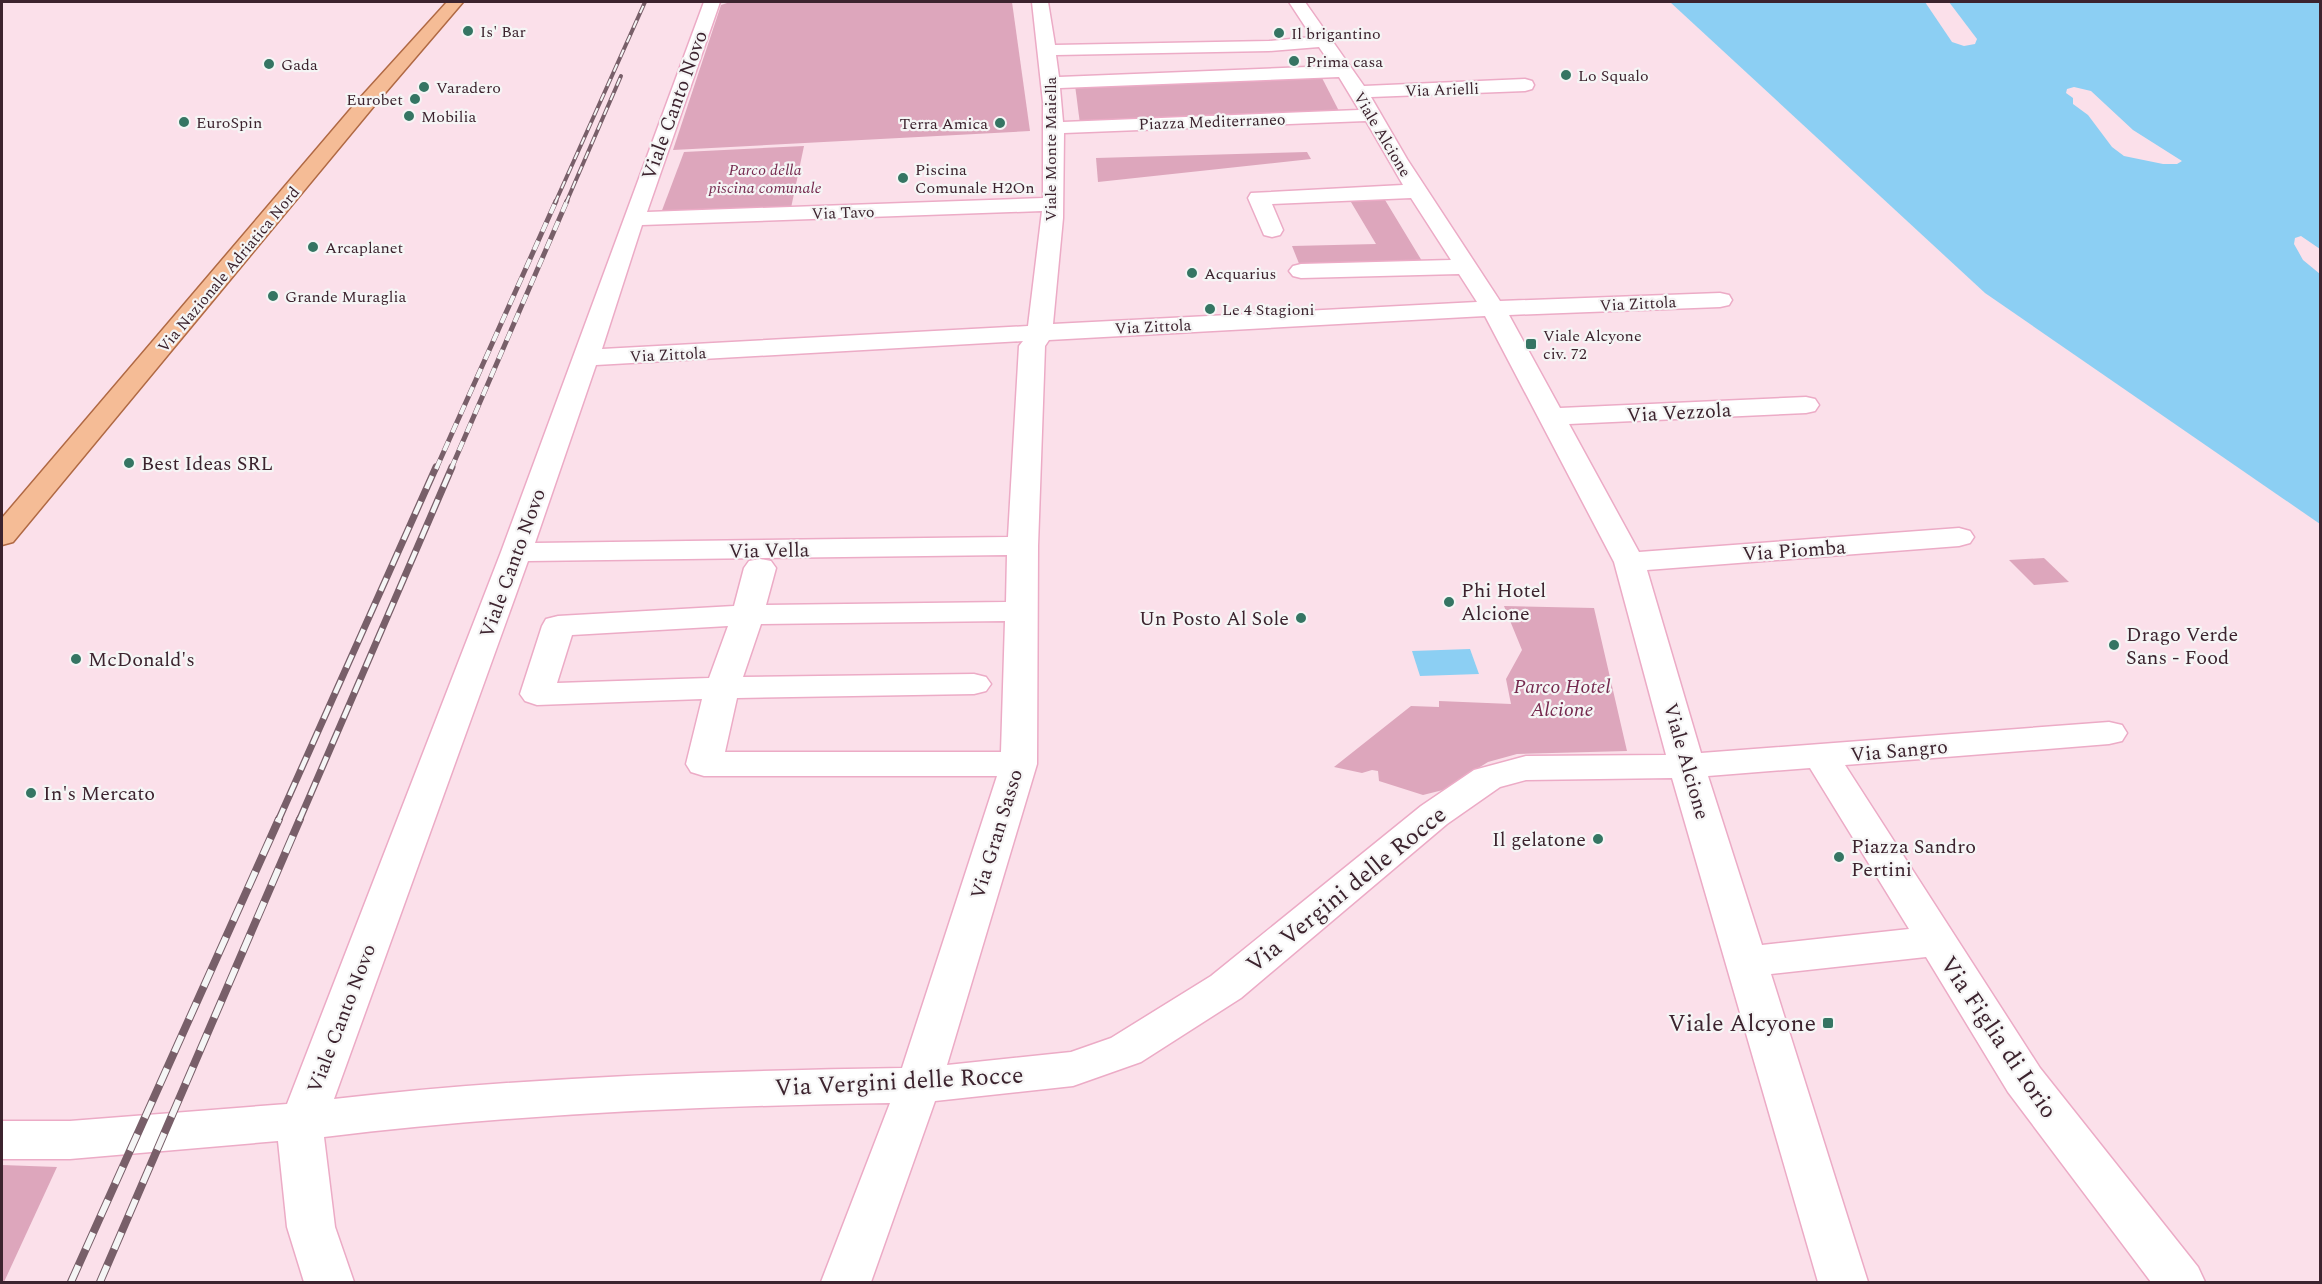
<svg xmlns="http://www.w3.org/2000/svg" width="2322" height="1284" viewBox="0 0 2322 1284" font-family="Spectral,serif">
  <rect width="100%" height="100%" fill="#fbe0ea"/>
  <!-- green -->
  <g fill="#dda6bc">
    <path d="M 730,2 L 1012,2 L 1030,131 L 673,150 L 721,5 Z"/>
    <path d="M 1320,74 L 1340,113 L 1080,124 L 1075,85 Z"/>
    <path d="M 804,146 L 791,208 L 661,213 L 684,152 Z"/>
    <path d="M 1307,152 L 1311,159 L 1098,182 L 1096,158 Z"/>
    <path d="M 1382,195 L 1425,266 L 1300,266 L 1292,246 L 1376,244 L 1348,197 Z"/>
    <path d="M 2044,558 L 2069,582 L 2034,585 L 2009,560 Z"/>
    <path d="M 1504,606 L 1594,608 L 1627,751 L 1517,754 L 1488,762 L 1443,790 L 1423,795 L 1379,781 L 1378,771 L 1372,770 L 1362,773 L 1334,767 L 1411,706 L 1439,707 L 1439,701 L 1511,704 L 1506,679 L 1522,650 Z"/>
    <path d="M 2,1165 L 57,1167 L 4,1282 L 2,1282 Z"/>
  </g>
  <!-- water -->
  <g fill="#8ccff3">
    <path d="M 1670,2 L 2320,2 L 2320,524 L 1985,293 Z"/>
    <path d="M 1470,649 L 1479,674 L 1420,676 L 1412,651 Z"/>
  </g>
  <!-- pier -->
  <g fill="#fbe0ea">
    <path d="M 1925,2 L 1949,2 L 1977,39 L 1975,44 L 1964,46 L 1952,42 Z"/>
    <path d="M 2074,87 L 2091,91 L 2133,130 L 2182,161 L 2177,164 L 2163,164 L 2124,156 L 2112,147 L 2088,115 L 2073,104 L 2073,98 L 2066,93 L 2067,89 Z"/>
    <path d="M 2301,236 L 2320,249 L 2320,274 L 2303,260 L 2298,251 L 2294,244 L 2295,238 Z"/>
  </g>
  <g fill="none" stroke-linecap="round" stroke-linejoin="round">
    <defs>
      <path id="minor" d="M 704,2 L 720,2 L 647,212 L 1043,198 L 1043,102 L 1032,2 L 1048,2 L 1055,45 L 1269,41 L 1312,37 L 1289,2 L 1305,2 L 1364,86 L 1525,79 L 1532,81 L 1534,85 L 1532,89 L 1525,91 L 1371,97 L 1407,159 L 1500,301 L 1720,293 L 1729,295 L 1732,300 L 1729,305 L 1720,307 L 1509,315 L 1560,408 L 1806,397 L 1815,399 L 1819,405 L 1815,411 L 1806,413 L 1569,424 L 1639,552 L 1959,528 L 1970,531 L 1974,537 L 1970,543 L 1959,546 L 1647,570 L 1701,753 L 2109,722 L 2122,725 L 2127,733 L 2122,741 L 2109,744 L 1845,765 L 2040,1068 L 2198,1267 L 2205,1282 L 2151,1282 L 2008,1092 L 1926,957 L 1771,974 L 1868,1282 L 1818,1282 L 1672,778 L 1526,780 L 1500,787 L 1447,824 L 1241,998 L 1141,1062 L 1073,1086 L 935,1101 L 871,1282 L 821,1282 L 890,1103 C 701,1106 512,1114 324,1137 L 335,1227 L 354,1282 L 304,1282 L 287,1227 L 278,1141 L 70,1159 L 2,1159 L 2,1121 L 70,1121 L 287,1104 L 501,552 ZM 1319,47 L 1332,66 L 1059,77 L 1056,55 L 1269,51 ZM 1339,77 L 1359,110 L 1063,122 L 1060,88 ZM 1366,121 L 1403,185 L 1251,193 L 1248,198 L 1264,235 L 1272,237 L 1280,235 L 1283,230 L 1272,204 L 1411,198 L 1451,260 L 1301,264 L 1293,266 L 1289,271 L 1293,276 L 1301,278 L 1459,274 L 1477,302 L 1053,324 L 1063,218 L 1064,133 ZM 1042,211 L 1028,326 L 602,349 L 642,225 ZM 1485,316 L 1614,562 L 1666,755 L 1526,756 L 1474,770 L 1421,806 L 1211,976 L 1111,1038 L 1071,1052 L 947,1065 L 1037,764 L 1038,546 L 1045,346 L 1049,340 ZM 1023,341 L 1019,346 L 1008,537 L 535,543 L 596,365 ZM 1007,555 L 1006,602 L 766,605 L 776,568 L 771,561 L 760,559 L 749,561 L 744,568 L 734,606 L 558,616 L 546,619 L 542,626 L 520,694 L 525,701 L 537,705 L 702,699 L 686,764 L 691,772 L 704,776 L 997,776 L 902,1068 C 713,1071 522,1077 334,1099 L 528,561 ZM 1005,621 L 1001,752 L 725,752 L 737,698 L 974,694 L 986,691 L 991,684 L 986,677 L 974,674 L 743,677 L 761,624 ZM 728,626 L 709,678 L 557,683 L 572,635 ZM 1810,768 L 1909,929 L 1762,945 L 1708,776 Z"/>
      <path id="major" d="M 447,2 L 463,2 L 374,106 L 13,542 L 2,545 L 2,518 L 360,98 Z"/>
    </defs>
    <!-- minor casing -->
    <use href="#minor" stroke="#ecabc6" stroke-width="3"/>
    <!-- major casing -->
    <use href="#major" stroke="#b06944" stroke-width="3"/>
    <!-- minor -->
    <use href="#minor" fill="#fff" fill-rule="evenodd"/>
    <!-- major -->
    <use href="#major" fill="#f5bc96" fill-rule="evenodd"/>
    <defs>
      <g id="rail-far3">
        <path d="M 555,203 L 645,2"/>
        <path d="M 566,203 L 621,76"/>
      </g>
      <g id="rail-far2">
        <path d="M 436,469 L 556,201"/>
        <path d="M 451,469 L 567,201"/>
      </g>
      <g id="rail-far1">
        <path d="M 278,821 L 436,467"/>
        <path d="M 299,821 L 452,467"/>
      </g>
      <g id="rail">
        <path d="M 71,1282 L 279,819"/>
        <path d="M 100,1282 L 300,819"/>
      </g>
    </defs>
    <!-- rail-far3 casing -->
    <use href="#rail-far3" stroke="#785f69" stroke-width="4"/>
    <!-- rail-far2 casing -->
    <use href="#rail-far2" stroke="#785f69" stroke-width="5"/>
    <!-- rail-far1 casing -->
    <use href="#rail-far1" stroke="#785f69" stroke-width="7"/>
    <!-- rail casing -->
    <use href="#rail" stroke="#785f69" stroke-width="8"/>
    <!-- rail-far3 -->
    <use href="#rail-far3" stroke="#f5f5f5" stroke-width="2" stroke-dasharray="8" stroke-linecap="butt"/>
    <!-- rail-far2 -->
    <use href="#rail-far2" stroke="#f5f5f5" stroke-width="4" stroke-dasharray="10" stroke-linecap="butt"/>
    <!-- rail-far1 -->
    <use href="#rail-far1" stroke="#f5f5f5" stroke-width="4.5" stroke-dasharray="14" stroke-linecap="butt"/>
    <!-- rail -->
    <use href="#rail" stroke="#f5f5f5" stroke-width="6" stroke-dasharray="18" stroke-linecap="butt"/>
  </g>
  <!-- markers -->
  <g fill="#357563" stroke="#f5f5f5" stroke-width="2">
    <circle cx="468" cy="31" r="6"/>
    <circle cx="1279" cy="33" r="6"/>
    <circle cx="1294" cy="61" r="6"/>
    <circle cx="269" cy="64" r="6"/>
    <circle cx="1566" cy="75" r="6"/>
    <circle cx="424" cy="87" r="6"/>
    <circle cx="415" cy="99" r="6"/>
    <circle cx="409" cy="116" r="6"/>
    <circle cx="184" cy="122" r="6"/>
    <circle cx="1000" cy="123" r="6"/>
    <circle cx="903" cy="178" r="6"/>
    <circle cx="313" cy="247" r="6"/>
    <circle cx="1192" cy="273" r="6"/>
    <circle cx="273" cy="296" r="6"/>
    <circle cx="1210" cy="309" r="6"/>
    <rect x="1525" y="338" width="12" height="12" rx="3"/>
    <circle cx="129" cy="463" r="6"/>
    <circle cx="1449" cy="602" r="6"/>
    <circle cx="1301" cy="618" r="6"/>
    <circle cx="2114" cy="645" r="6"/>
    <circle cx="76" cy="659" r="6"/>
    <circle cx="31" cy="793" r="6"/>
    <circle cx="1598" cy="839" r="6"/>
    <circle cx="1839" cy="857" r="6"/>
    <rect x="1822" y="1017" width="12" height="12" rx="3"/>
  </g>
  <g text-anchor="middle" stroke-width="4.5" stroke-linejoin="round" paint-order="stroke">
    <!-- far-poi labels -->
    <g font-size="16" fill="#3c232e" stroke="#f5f5f5" text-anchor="start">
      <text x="480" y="37">Is' Bar</text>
      <text x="1291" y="39">Il brigantino</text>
      <text x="1306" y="67">Prima casa</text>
      <text x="281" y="70">Gada</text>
      <text x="1578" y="81">Lo Squalo</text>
      <text x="436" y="93">Varadero</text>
      <text x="403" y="105" text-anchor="end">Eurobet</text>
      <text x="421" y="122">Mobilia</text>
      <text x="196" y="128">EuroSpin</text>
      <text x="988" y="129" text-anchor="end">Terra Amica</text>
      <text x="915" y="175">Piscina<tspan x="915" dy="18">Comunale H2On</tspan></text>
      <text x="325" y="253">Arcaplanet</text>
      <text x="1204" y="279">Acquarius</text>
      <text x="285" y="302">Grande Muraglia</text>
      <text x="1222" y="315">Le 4 Stagioni</text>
      <text x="1543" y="341">Viale Alcyone<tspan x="1543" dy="18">civ. 72</tspan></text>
    </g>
    <!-- far-street labels -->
    <g font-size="16" fill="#3c232e" stroke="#f5f5f5">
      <text transform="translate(1442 89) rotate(-2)" y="6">Via Arielli</text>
      <text transform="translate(1212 121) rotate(-2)" y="6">Piazza Mediterraneo</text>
      <text transform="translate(1383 134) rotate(59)" y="6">Viale Alcione</text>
      <text transform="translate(1050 149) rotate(-90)" y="6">Viale Monte Maiella</text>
      <text transform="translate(843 212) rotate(-2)" y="6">Via Tavo</text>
      <text transform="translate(228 269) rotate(-50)" y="6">Via Nazionale Adriatica Nord</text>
      <text transform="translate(1638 303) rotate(-3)" y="6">Via Zittola</text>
      <text transform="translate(1153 326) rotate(-3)" y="6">Via Zittola</text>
      <text transform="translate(668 354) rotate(-3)" y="6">Via Zittola</text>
    </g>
    <!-- far-park labels -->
    <g font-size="16" font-style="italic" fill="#75294e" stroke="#f5f5f5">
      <text x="765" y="175">Parco della<tspan x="765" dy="18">piscina comunale</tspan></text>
    </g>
    <!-- street labels -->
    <g font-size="20" fill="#3c232e" stroke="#f5f5f5">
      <text transform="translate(674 105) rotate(-70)" y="7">Viale Canto Novo</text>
      <text transform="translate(1679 412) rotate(-3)" y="7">Via Vezzola</text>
      <text transform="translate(769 550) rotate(-1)" y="7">Via Vella</text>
      <text transform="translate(1794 550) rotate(-4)" y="7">Via Piomba</text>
      <text transform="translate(512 563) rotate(-70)" y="7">Viale Canto Novo</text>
      <text transform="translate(1899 750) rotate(-5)" y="7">Via Sangro</text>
      <text transform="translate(1687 761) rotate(74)" y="7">Viale Alcione</text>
      <text transform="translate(996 834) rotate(-73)" y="7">Via Gran Sasso</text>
      <text transform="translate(341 1018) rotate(-69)" y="7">Viale Canto Novo</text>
    </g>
    <!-- poi labels -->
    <g font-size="20" fill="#3c232e" stroke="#f5f5f5" text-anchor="start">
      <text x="141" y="470">Best Ideas SRL</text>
      <text x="1461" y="597">Phi Hotel<tspan x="1461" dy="23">Alcione</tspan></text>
      <text x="1289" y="625" text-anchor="end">Un Posto Al Sole</text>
      <text x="2126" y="641">Drago Verde<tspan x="2126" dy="23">Sans - Food</tspan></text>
      <text x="88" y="666">McDonald's</text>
      <text x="43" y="800">In's Mercato</text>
      <text x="1586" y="846" text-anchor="end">Il gelatone</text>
      <text x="1851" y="853">Piazza Sandro<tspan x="1851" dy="23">Pertini</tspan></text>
    </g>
    <!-- park labels -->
    <g font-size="20" font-style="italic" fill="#75294e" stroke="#f5f5f5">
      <text x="1562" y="693">Parco Hotel<tspan x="1562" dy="23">Alcione</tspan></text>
    </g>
    <!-- near-street labels -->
    <g font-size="24" fill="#3c232e" stroke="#f5f5f5">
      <text transform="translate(1346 889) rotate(-39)" y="8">Via Vergini delle Rocce</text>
      <text transform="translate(1999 1037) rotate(56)" y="8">Via Figlia di Iorio</text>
      <text transform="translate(899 1081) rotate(-3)" y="8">Via Vergini delle Rocce</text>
    </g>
    <!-- near-poi labels -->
    <g font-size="24" fill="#3c232e" stroke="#f5f5f5" text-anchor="end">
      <text x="1816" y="1031">Viale Alcyone</text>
    </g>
  </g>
  <!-- border -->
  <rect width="2322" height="1284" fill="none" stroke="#3c232e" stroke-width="6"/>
</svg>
